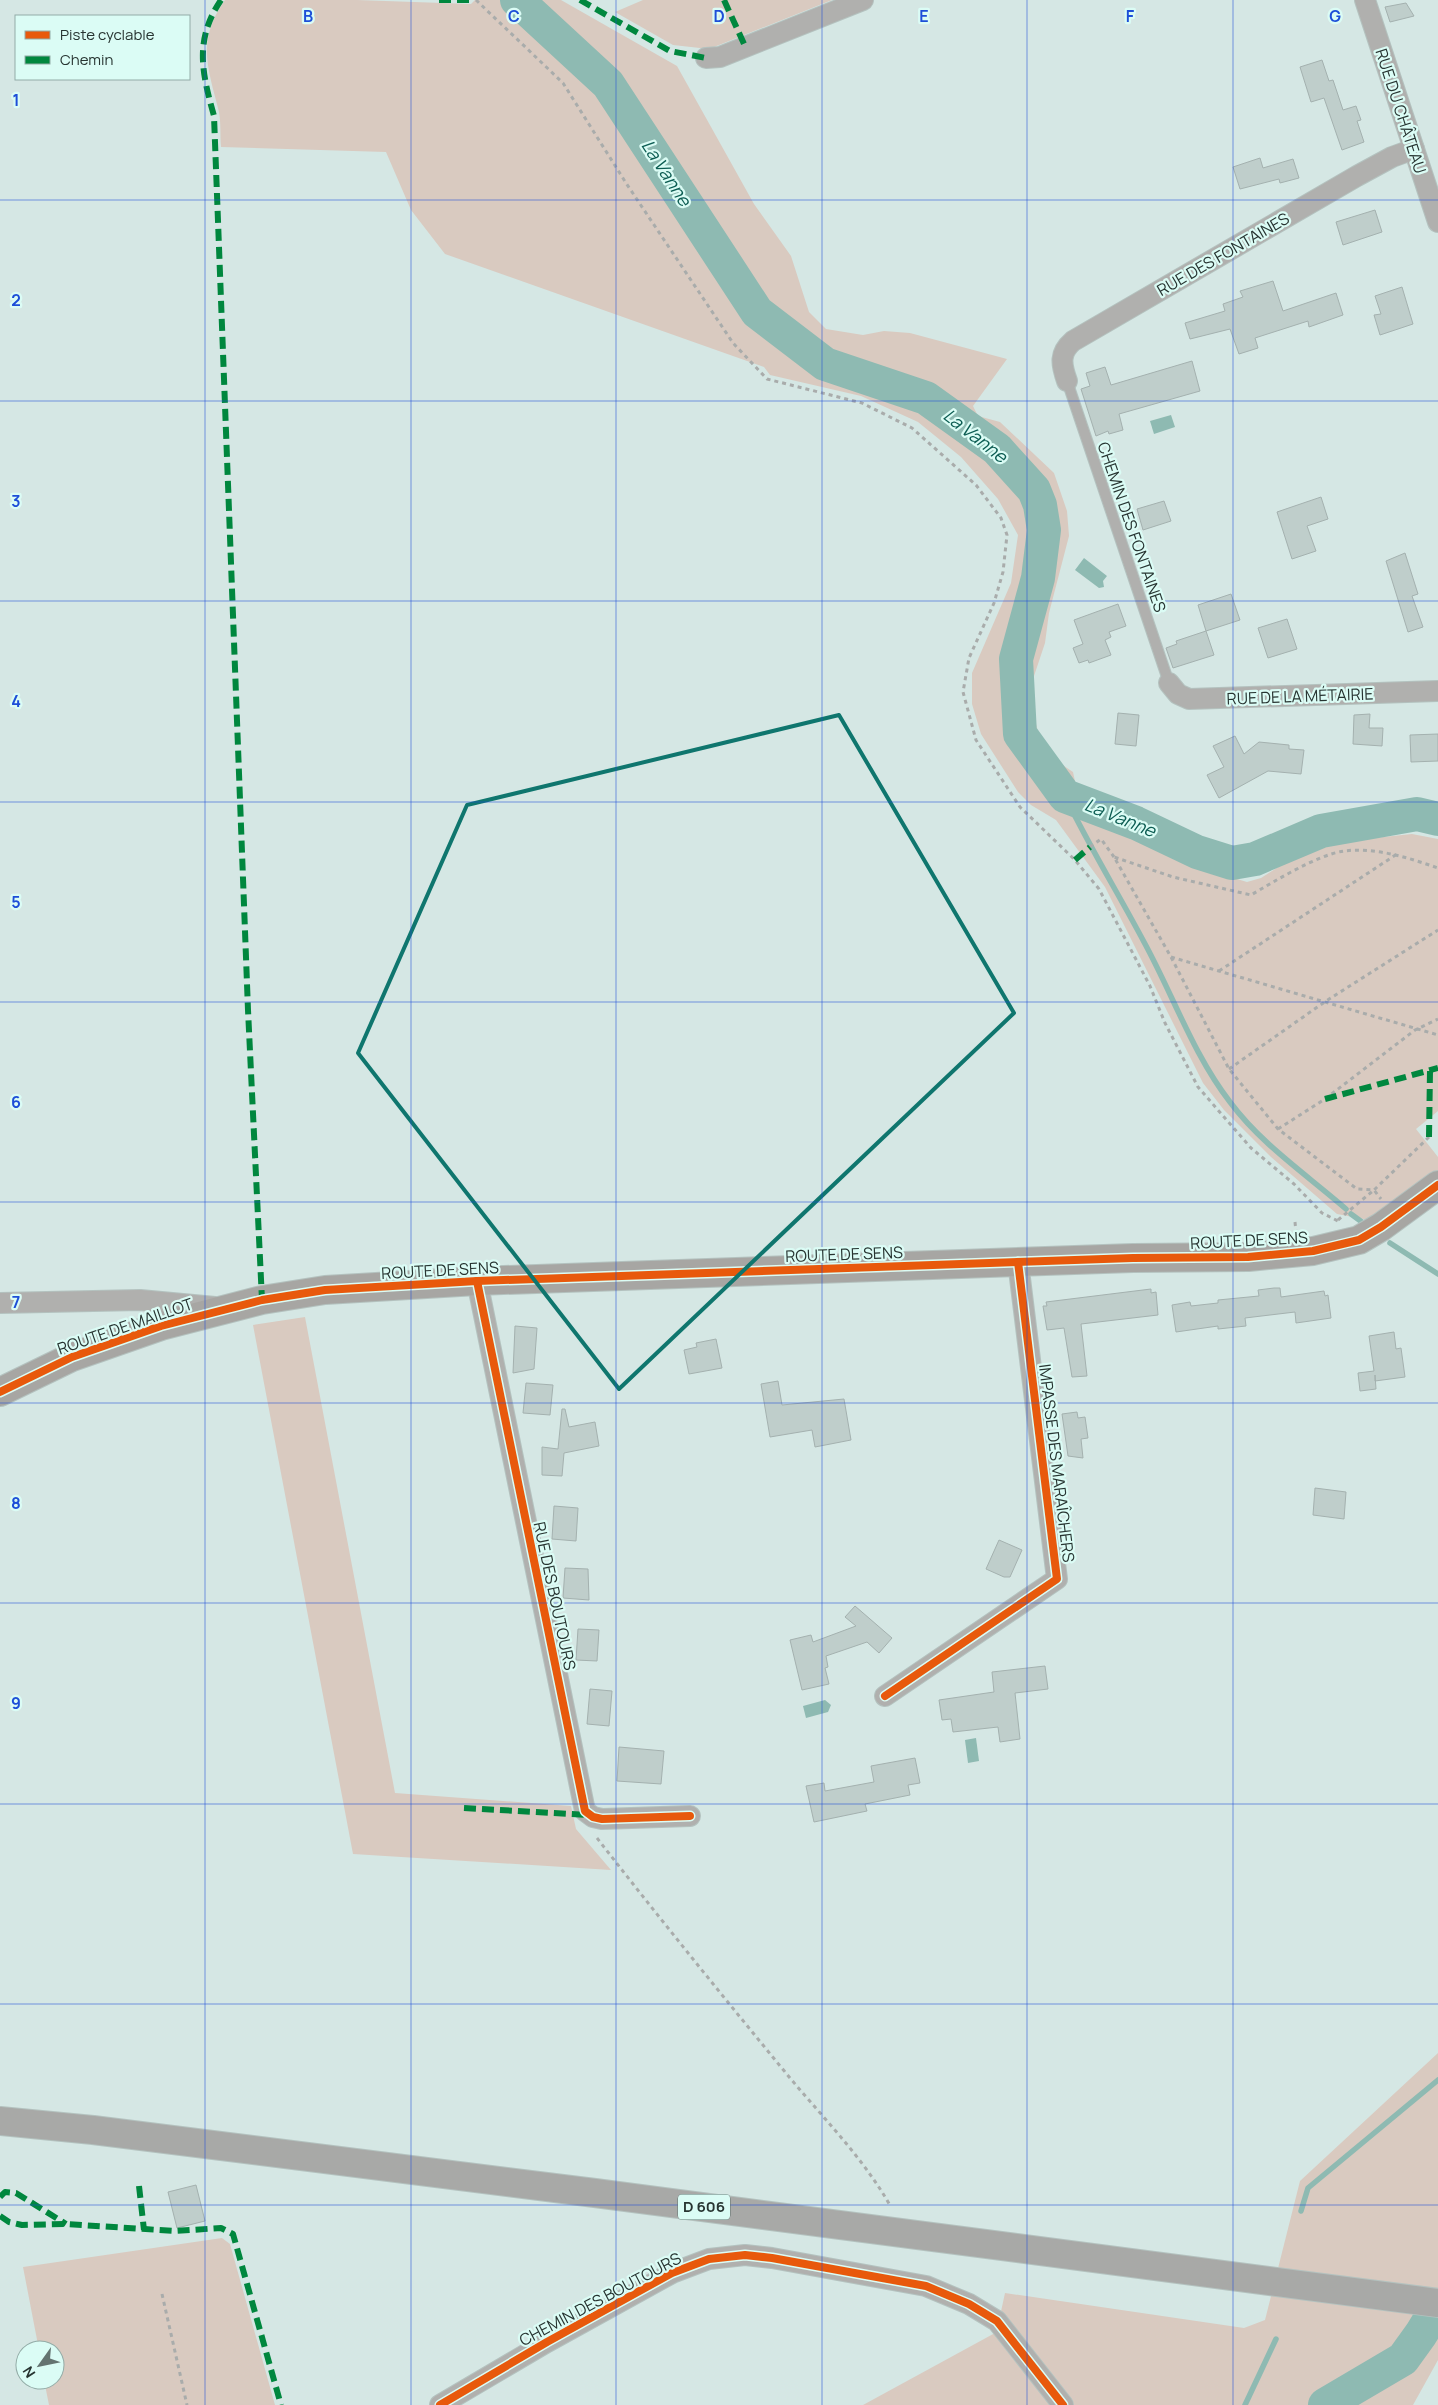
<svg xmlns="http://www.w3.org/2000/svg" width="1438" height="2405" viewBox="0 0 1438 2405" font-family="Manrope,sans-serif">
  <rect width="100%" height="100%" fill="#d5e7e4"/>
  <!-- green -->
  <g fill="#d9cac0">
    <path d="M 225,0 L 357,0 L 471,4 L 475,0 L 561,0 L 677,66 L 754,204 L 791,256 L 809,312 L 826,329 L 863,335 L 884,331 L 910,333 L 1007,359 L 973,406 L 978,416 L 1000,422 L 1054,473 L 1067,511 L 1069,536 L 1049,613 L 1045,643 L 1032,682 L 1034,716 L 1039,736 L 1061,764 L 1073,772 L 1082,814 L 1197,867 L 1247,882 L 1261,878 L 1297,855 L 1345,841 L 1412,834 L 1438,839 L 1438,1111 L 1416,1129 L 1438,1157 L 1438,1171 L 1374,1221 L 1337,1214 L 1271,1157 L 1224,1110 L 1203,1083 L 1105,887 L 1056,820 L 1031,805 L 1018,792 L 981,734 L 972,704 L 972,673 L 1011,583 L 1018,535 L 998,499 L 961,457 L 918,422 L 861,396 L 770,375 L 764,367 L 445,254 L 411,210 L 386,152 L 221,147 C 220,136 221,123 219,112 C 208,68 196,41 225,0 Z"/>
    <path d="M 643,0 L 832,0 L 709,49 L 673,45 L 615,12 Z"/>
    <path d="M 305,1317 L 395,1793 L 571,1806 L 576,1829 L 611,1870 L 353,1854 L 253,1325 Z"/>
    <path d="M 1438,2053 L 1438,2360 L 1413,2405 L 1072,2405 L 1000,2316 L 1005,2293 L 1244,2328 L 1265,2320 L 1300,2181 Z"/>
    <path d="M 222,2238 L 230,2244 L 275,2405 L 49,2405 L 44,2380 L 55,2380 L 55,2350 L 39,2350 L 23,2267 Z"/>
    <path d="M 995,2333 L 1054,2405 L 863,2405 Z"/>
  </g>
  <!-- water -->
  <g fill="#8ebab2">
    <path d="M 1171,415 L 1175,427 L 1154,434 L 1150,421 Z"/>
    <path d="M 1084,558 L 1107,576 L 1103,581 L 1104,587 L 1099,588 L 1075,570 Z"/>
    <path d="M 825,1700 L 831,1705 L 828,1712 L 806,1718 L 803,1706 Z"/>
    <path d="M 976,1738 L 979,1761 L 968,1763 L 965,1740 Z"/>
  </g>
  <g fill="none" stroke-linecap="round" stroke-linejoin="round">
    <!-- stream -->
    <g stroke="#8ebab2" stroke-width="5.5">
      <path d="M 1065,796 C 1089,846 1118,893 1144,942 C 1173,995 1193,1054 1230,1102 C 1261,1144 1307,1175 1346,1209"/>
      <path d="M 1351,1214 L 1366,1225"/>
      <path d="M 1390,1243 L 1438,1274"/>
      <path d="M 1301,2211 L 1308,2188 L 1438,2080"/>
      <path d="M 1245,2405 L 1276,2339"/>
    </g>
    <!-- river -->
    <g stroke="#8ebab2" stroke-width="34">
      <path d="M 517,0 L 608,84 L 757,312 L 825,364 L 926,398 L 997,449 L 1034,490 L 1040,505 L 1044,530 L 1038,578 L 1016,659 L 1020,734 L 1065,796 L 1136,823 L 1197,852 L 1232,863 L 1255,859 L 1321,831 L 1417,814 L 1438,819"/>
      <path d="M 1325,2405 L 1403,2359 L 1421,2334 L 1438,2306"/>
    </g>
  </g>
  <!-- building -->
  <g fill="#bfcecb" stroke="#a4b1af">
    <path d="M 1406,3 L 1414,16 L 1390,22 L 1385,7 Z"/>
    <path d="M 1322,60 L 1329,81 L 1333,80 L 1343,110 L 1356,106 L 1361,120 L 1357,121 L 1364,142 L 1342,150 L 1324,98 L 1311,102 L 1300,67 Z"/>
    <path d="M 1260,158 L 1263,168 L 1293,159 L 1299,178 L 1280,183 L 1279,179 L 1240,189 L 1233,167 Z"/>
    <path d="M 1375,210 L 1382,232 L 1343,245 L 1336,222 Z"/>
    <path d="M 1273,281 L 1283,311 L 1336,293 L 1343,315 L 1309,327 L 1308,321 L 1255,338 L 1258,348 L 1239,354 L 1230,329 L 1190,339 L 1185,323 L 1225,311 L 1223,304 L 1243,297 L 1240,291 Z"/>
    <path d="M 1402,287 L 1413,324 L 1380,335 L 1374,315 L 1381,314 L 1375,296 Z"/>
    <path d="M 1192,361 L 1200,391 L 1119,414 L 1123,430 L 1109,434 L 1108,431 L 1096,436 L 1081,389 L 1090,386 L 1086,373 L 1105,367 L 1111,385 Z"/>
    <path d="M 1321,497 L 1328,519 L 1307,526 L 1316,551 L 1292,559 L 1277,512 Z"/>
    <path d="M 1164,501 L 1171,521 L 1143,530 L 1137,509 Z"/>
    <path d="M 1405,553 L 1418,594 L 1412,596 L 1423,627 L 1408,632 L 1386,561 Z"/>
    <path d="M 1231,594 L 1240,620 L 1206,631 L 1198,605 Z"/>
    <path d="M 1118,604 L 1126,626 L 1109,632 L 1111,637 L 1105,640 L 1111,655 L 1089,663 L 1088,660 L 1079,663 L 1073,648 L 1083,644 L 1074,620 Z"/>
    <path d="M 1287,619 L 1297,649 L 1268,658 L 1258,628 Z"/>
    <path d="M 1206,631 L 1214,655 L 1173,668 L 1166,648 L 1177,644 L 1176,641 Z"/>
    <path d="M 1118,713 L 1139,715 L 1136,746 L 1115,744 Z"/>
    <path d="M 1370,714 L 1369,728 L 1383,728 L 1382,746 L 1353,744 L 1354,715 Z"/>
    <path d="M 1438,734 L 1438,761 L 1411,762 L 1410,735 Z"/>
    <path d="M 1235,736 L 1244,754 L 1259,742 L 1289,745 L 1289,749 L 1304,750 L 1301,774 L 1268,771 L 1219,798 L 1207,775 L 1224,767 L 1213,746 Z"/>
    <path d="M 1274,1288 L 1280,1288 L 1281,1297 L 1324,1291 L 1325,1296 L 1328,1295 L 1331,1318 L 1296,1323 L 1295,1312 L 1245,1318 L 1246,1326 L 1218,1329 L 1218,1326 L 1176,1332 L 1172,1305 L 1190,1302 L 1191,1306 L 1218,1303 L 1218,1300 L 1259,1296 L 1258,1290 Z"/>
    <path d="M 1151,1289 L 1151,1293 L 1156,1292 L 1158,1315 L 1081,1324 L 1087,1376 L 1072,1377 L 1064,1328 L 1047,1330 L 1043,1306 L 1047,1306 L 1046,1302 Z"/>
    <path d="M 515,1326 L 537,1328 L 534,1369 L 513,1373 Z"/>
    <path d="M 1394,1332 L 1396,1349 L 1401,1348 L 1405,1377 L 1375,1381 L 1375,1375 L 1376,1389 L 1360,1391 L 1358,1373 L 1374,1371 L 1369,1336 Z"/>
    <path d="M 716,1339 L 722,1368 L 689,1374 L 684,1350 L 697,1347 L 696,1343 Z"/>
    <path d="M 778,1381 L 782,1405 L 844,1399 L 851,1440 L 815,1447 L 812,1430 L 770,1437 L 761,1384 Z"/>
    <path d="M 526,1383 L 553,1385 L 550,1415 L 523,1413 Z"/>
    <path d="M 562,1409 L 565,1409 L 569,1427 L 595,1422 L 599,1446 L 564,1453 L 562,1476 L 542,1475 L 542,1447 L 558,1449 Z"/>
    <path d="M 1077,1412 L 1078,1418 L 1085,1417 L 1088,1438 L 1081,1439 L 1083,1458 L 1068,1456 L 1062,1414 Z"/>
    <path d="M 1315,1488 L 1346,1492 L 1344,1519 L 1313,1515 Z"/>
    <path d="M 554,1506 L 578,1508 L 576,1541 L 552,1539 Z"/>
    <path d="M 999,1540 L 1022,1550 L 1010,1577 L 1004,1577 L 986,1569 Z"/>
    <path d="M 565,1568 L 588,1569 L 589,1600 L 563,1598 Z"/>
    <path d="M 855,1606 L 892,1638 L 879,1653 L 867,1642 L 826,1656 L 828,1667 L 825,1668 L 829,1684 L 802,1690 L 790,1640 L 811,1635 L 813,1642 L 856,1626 L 845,1617 Z"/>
    <path d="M 578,1629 L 599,1630 L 597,1661 L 576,1660 Z"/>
    <path d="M 1045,1666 L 1048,1689 L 1015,1693 L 1020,1739 L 1000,1742 L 998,1727 L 953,1732 L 951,1719 L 942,1720 L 939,1700 L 994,1692 L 992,1672 Z"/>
    <path d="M 590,1689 L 612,1691 L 609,1726 L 587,1724 Z"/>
    <path d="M 619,1747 L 664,1751 L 661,1784 L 617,1781 Z"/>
    <path d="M 915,1758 L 920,1783 L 908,1785 L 910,1795 L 865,1804 L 867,1811 L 814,1822 L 806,1786 L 824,1783 L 825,1791 L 874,1782 L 871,1766 Z"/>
    <path d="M 196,2185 L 205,2221 L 177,2228 L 168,2192 Z"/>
  </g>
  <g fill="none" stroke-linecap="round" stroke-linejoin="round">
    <defs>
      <path id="lane" d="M 1067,381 L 1169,683"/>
      <g id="street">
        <path d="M 1365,0 L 1438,222"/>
        <path d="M 706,58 L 720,57 L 863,0"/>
        <path d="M 1067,381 C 1061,364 1059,353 1073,341 L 1357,176 L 1392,157 L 1414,149"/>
        <path d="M 1169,683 L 1178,694 L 1189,699 L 1438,691"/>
        <path d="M 477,1281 L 585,1811 L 593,1817 L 602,1819 L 690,1816"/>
        <path d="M 0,1303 L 140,1300 L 215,1307"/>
        <path d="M 885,1696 L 1057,1579 L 1018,1262"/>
        <path d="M 440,2405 L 547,2342 L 672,2273 L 709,2259 L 745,2255 L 772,2258 L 926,2286 L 969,2304 L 997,2321 L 1063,2405"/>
      </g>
      <path id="secondary" d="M 0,1392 L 72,1357 L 161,1326 L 262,1300 L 325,1290 L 477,1281 L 1133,1258 L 1248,1257 L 1313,1251 L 1359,1240 L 1381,1227 L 1438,1185"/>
      <path id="primary" d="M 0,2121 L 93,2130 L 595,2193 L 1438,2303"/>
    </defs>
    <!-- lane casing -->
    <use href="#lane" stroke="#b4c2bf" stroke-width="12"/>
    <!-- street casing -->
    <use href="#street" stroke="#b4c2bf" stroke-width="22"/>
    <!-- secondary casing -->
    <use href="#secondary" stroke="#b4c2bf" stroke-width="30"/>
    <!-- primary casing -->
    <use href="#primary" stroke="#b4c2bf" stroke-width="30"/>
    <!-- path -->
    <g stroke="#a9acab" stroke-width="3" stroke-dasharray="4 4" stroke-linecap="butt">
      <path d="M 476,0 L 563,83 L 626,183 L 733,343 L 767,379 L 862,403 L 912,428 L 976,485 L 1001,518 L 1007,535 L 1003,572 L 994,603 L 969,658 L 963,692 L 976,740 L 1020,807 L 1075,860 L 1099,889 L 1150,986 L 1165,1023 L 1198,1087 L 1251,1148 L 1294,1184 L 1322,1213 L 1338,1221"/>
      <path d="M 1090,847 L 1101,839 L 1114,857"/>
      <path d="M 1171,957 L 1438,1035"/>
      <path d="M 1219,971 L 1397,854"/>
      <path d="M 1229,1069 L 1326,1001 L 1438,930"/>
      <path d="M 1278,1129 L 1325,1099 L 1415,1030 L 1438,1019"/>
      <path d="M 1429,1137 L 1374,1190 L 1357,1189 L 1278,1129 L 1229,1069 L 1171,957 L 1114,857 L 1173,877 L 1251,895 C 1275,881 1317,855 1344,851 C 1376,847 1409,858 1438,868"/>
      <path d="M 1338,1220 L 1374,1190 L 1381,1199"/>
      <path d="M 1295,1222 L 1296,1232"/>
      <path d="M 597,1838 C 660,1919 725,1999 790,2078 C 825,2120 864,2159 891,2207"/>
      <path d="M 162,2294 L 187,2405"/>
    </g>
    <!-- lane -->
    <use href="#lane" stroke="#b0b0ae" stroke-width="10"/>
    <!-- street -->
    <use href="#street" stroke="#b0b0ae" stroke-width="20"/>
    <!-- secondary -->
    <use href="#secondary" stroke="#a7a6a3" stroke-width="28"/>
    <!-- primary -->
    <use href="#primary" stroke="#a8a9a7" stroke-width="28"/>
    <!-- quiet -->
    <g stroke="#00873e" stroke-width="6" stroke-dasharray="12 6" stroke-linecap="butt">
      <path d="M 221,0 C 194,40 202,73 214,116 L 248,1010 L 262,1300"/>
      <path d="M 439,0 L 471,0"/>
      <path d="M 580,0 L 670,51 L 706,58"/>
      <path d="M 724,0 L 745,46"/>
      <path d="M 1075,860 L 1090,847"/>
      <path d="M 1325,1099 L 1438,1068"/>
      <path d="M 1429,1137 L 1430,1071"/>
      <path d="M 464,1808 L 588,1815"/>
      <path d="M 139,2186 L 144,2230"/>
      <path d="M 0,2197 L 5,2192 L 16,2193 L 66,2224"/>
      <path d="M 0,2216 L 9,2222 L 22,2225 L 66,2224 L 175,2231 L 221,2228 L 233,2234 L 281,2405"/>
    </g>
    <defs>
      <g id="cycleway">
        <path d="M 477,1281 L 585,1811 L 593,1817 L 602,1819 L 690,1816"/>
        <path d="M 0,1392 L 72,1357 L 161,1326 L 262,1300 L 325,1290 L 477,1281 L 1133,1258 L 1248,1257 L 1313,1251 L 1359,1240 L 1381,1227 L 1438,1185"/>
        <path d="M 885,1696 L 1057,1579 L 1018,1262"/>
        <path d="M 440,2405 L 547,2342 L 672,2273 L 709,2259 L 745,2255 L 772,2258 L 926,2286 L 969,2304 L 997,2321 L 1063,2405"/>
      </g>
    </defs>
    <!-- cycleway casing -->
    <use href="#cycleway" stroke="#dbfcf5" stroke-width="11"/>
    <!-- cycleway -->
    <use href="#cycleway" stroke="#e8590c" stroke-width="8"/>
  </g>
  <!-- marked area -->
  <path fill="none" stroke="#0f766e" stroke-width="4" stroke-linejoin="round" d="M 839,715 L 1014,1013 L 619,1389 L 358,1053 L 467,805 Z"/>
  <!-- grid -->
  <path fill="none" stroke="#1d4ed8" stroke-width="1" stroke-opacity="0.55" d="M 205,0 L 205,2405M 411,0 L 411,2405M 616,0 L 616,2405M 822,0 L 822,2405M 1027,0 L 1027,2405M 1233,0 L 1233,2405M 0,200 L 1438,200M 0,401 L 1438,401M 0,601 L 1438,601M 0,802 L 1438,802M 0,1002 L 1438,1002M 0,1202 L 1438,1202M 0,1403 L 1438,1403M 0,1603 L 1438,1603M 0,1804 L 1438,1804M 0,2004 L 1438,2004M 0,2205 L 1438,2205"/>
  <g text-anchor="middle" stroke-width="4.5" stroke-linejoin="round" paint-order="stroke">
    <!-- shield labels -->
    <rect fill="#dbfcf5" stroke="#5d706c" stroke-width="1" x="678" y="2194.5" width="52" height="25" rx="4"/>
    <g font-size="15" font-weight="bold" fill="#273431">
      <text x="704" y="2212">D 606</text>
    </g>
    <!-- street labels -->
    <g font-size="16" fill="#273431" stroke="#dbfcf5">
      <text transform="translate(1401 111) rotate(72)" y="6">RUE DU CHÂTEAU</text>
      <text transform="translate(1223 254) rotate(-30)" y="6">RUE DES FONTAINES</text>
      <text transform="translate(1132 527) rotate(71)" y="6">CHEMIN DES FONTAINES</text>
      <text transform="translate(1300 696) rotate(-2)" y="6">RUE DE LA MÉTAIRIE</text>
      <text transform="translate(1249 1240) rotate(-3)" y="6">ROUTE DE SENS</text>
      <text transform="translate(844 1254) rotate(-2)" y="6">ROUTE DE SENS</text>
      <text transform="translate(440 1270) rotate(-3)" y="6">ROUTE DE SENS</text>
      <text transform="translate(125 1326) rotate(-19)" y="6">ROUTE DE MAILLOT</text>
      <text transform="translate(1057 1463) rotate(83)" y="6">IMPASSE DES MARAÎCHERS</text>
      <text transform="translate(555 1596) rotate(78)" y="6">RUE DES BOUTOURS</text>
      <text transform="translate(600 2299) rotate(-28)" y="6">CHEMIN DES BOUTOURS</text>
    </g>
    <!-- water labels -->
    <g font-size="18" font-style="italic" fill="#0c5c52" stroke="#dbfcf5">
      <text transform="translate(666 173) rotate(57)" y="6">La Vanne</text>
      <text transform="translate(975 436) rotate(38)" y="6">La Vanne</text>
      <text transform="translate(1120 818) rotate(22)" y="6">La Vanne</text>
    </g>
  </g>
  <g font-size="16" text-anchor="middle" font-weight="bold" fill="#1d4ed8" stroke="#dbfcf5" stroke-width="4.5" stroke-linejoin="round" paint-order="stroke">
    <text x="308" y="22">B</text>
    <text x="514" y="22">C</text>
    <text x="719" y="22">D</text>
    <text x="924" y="22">E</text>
    <text x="1130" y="22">F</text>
    <text x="1335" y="22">G</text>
    <text x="16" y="106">1</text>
    <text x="16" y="306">2</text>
    <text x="16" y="507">3</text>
    <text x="16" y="707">4</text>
    <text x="16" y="908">5</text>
    <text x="16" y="1108">6</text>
    <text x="16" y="1308">7</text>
    <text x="16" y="1509">8</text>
    <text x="16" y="1709">9</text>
  </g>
  <!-- legend -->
  <rect x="15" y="15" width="175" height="65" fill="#dbfcf5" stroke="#93aca7"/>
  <rect x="25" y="31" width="25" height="8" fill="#e8590c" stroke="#93aca7"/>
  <text x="60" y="40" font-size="15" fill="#273431">Piste cyclable</text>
  <rect x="25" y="56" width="25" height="8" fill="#00873e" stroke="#93aca7"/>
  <text x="60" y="65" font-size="15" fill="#273431">Chemin</text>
  <!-- north arrow -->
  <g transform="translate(40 2365) rotate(237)"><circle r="24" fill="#dbfcf5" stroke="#93aca7"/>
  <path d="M0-4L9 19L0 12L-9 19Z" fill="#647370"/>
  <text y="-8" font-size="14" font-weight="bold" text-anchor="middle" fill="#273431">N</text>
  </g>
</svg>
